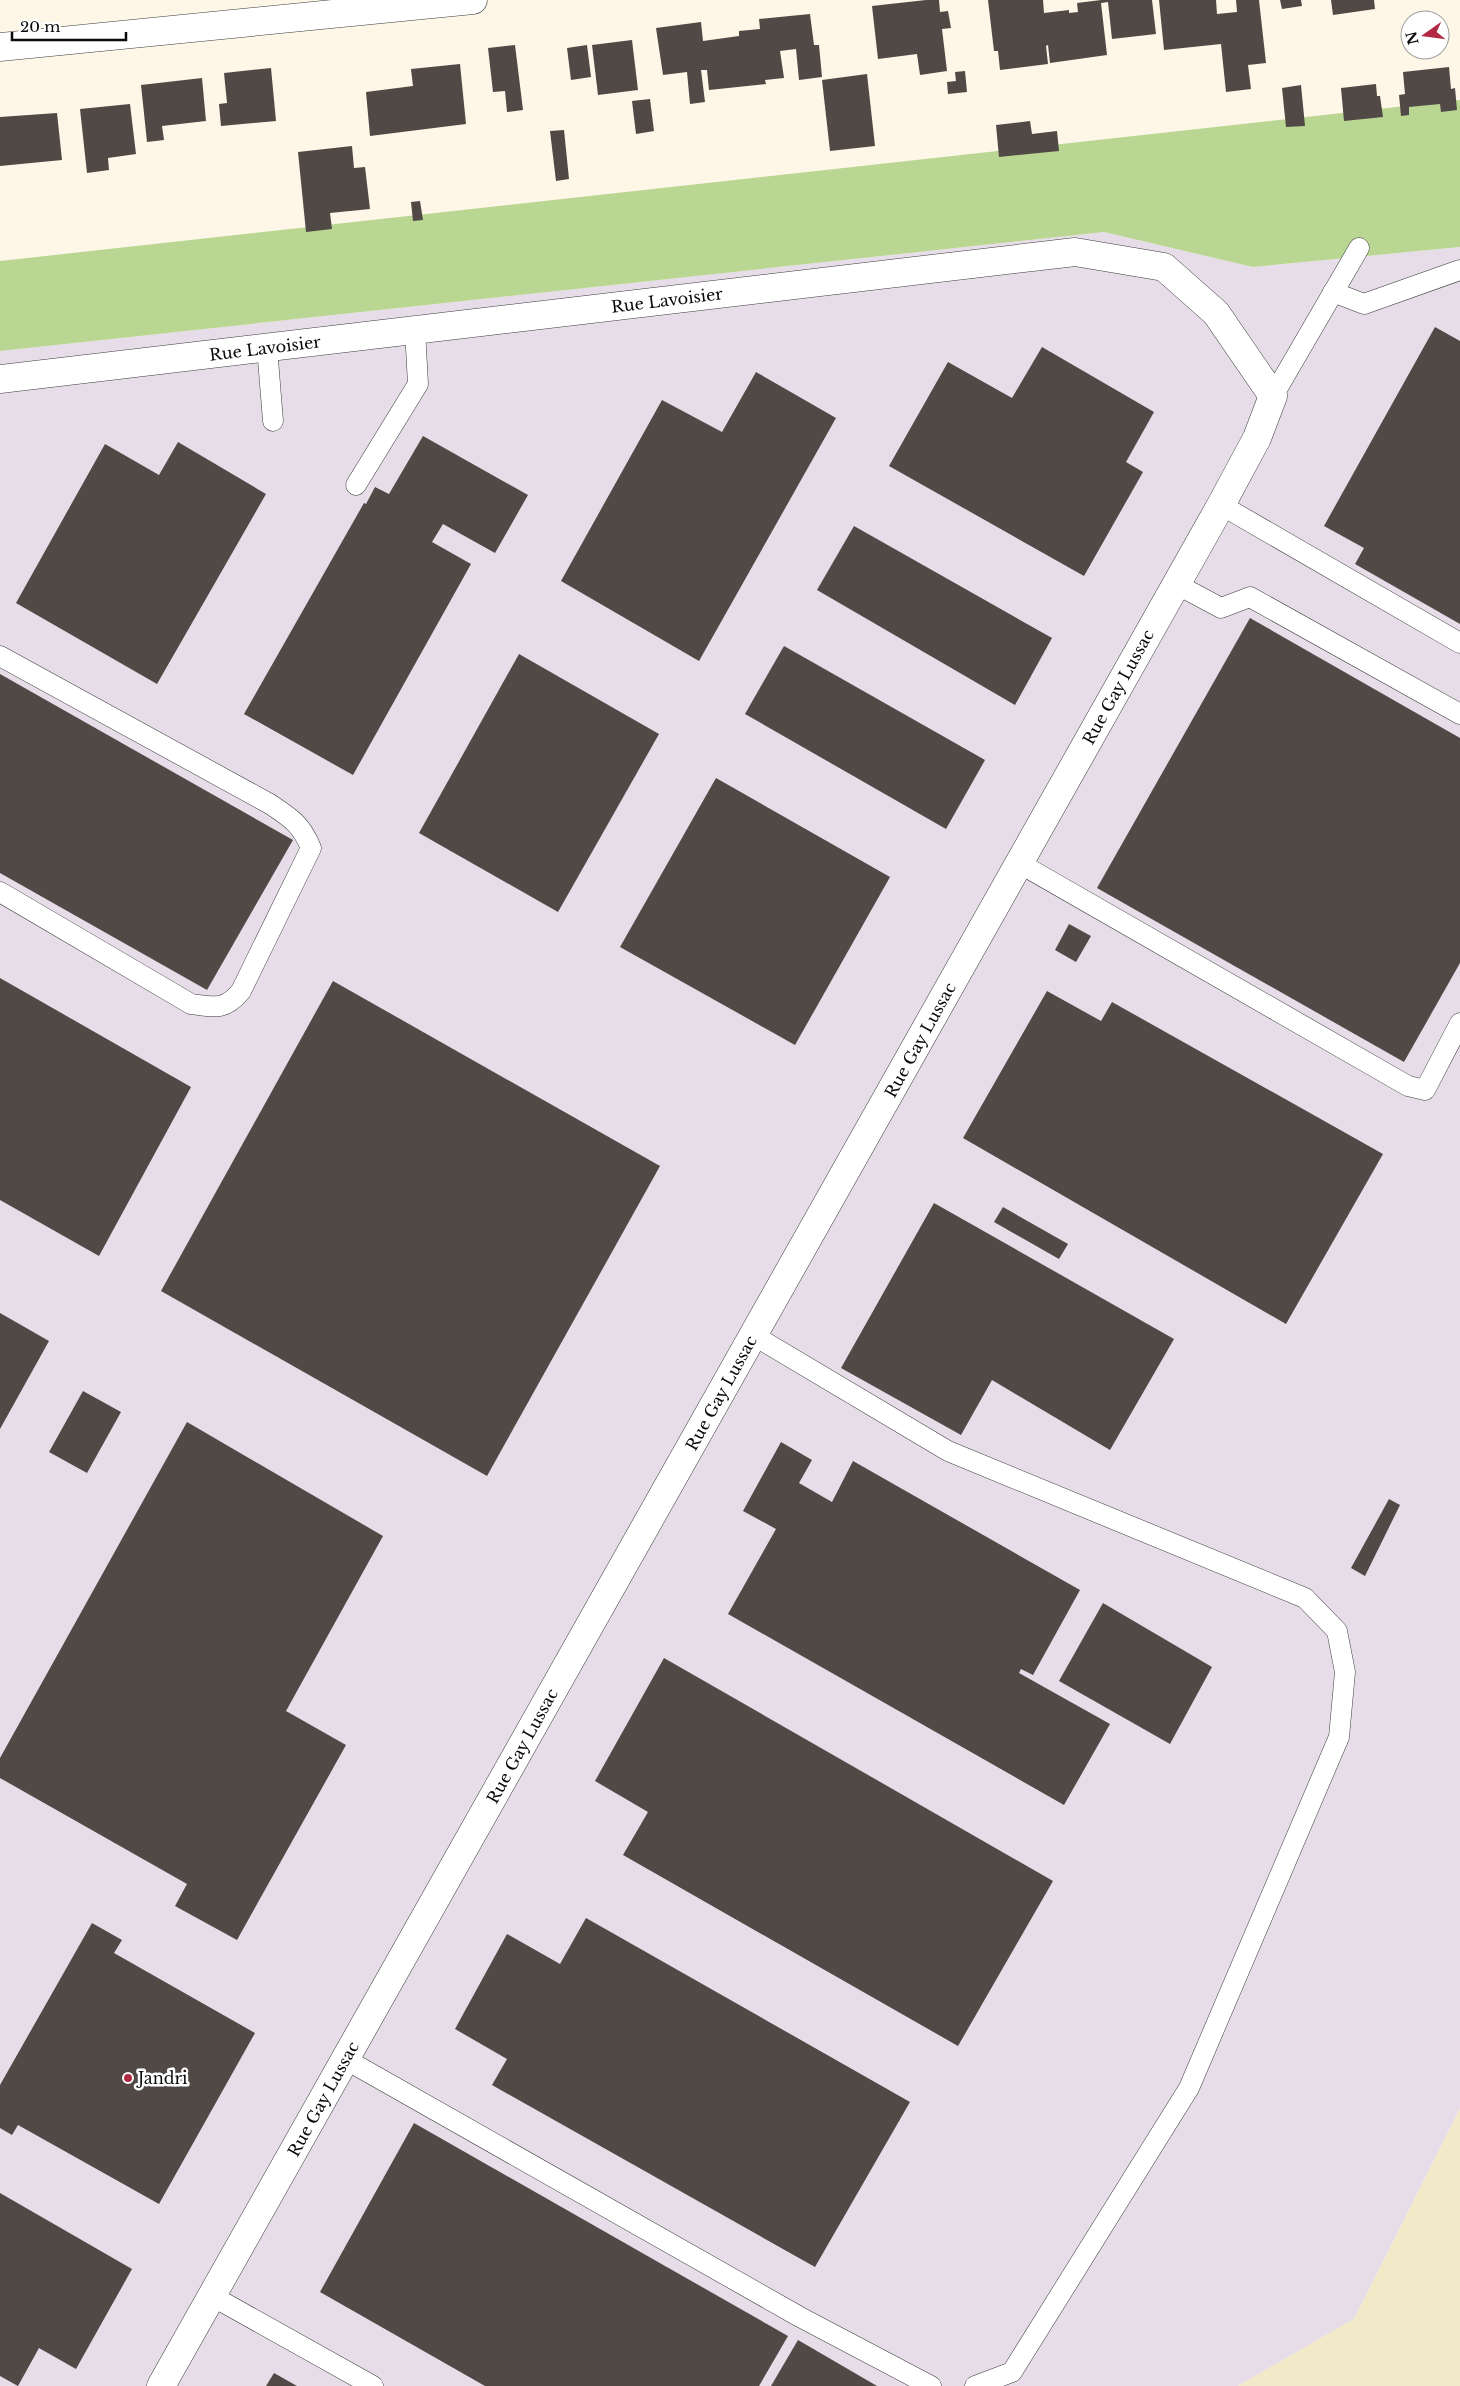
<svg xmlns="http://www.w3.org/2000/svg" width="1460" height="2386" viewBox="0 0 1460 2386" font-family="'Libre Baskerville',serif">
  <rect width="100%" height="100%" fill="#fef6e7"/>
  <!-- industrial -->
  <path fill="#e6dde9" d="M 1104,232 L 1253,267 L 1460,247 L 1460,2109 L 1354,2319 L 1238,2386 L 0,2386 L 0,351 Z"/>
  <!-- farmland -->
  <path fill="#f2e9c9" d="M 1460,2109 L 1460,2386 L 1238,2386 L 1354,2319 Z"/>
  <!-- forest -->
  <path fill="#bad693" d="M 1460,100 L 1460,247 L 1253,267 L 1104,232 L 0,351 L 0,261 Z"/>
  <!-- building -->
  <g fill="#514946">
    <path d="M 926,0 L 939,0 L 940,12 L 948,11 L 951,28 L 942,29 L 947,71 L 920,75 L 917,54 L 878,59 L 872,6 Z"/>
    <path d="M 988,0 L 1043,0 L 1044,13 L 1069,10 L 1069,13 L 1078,12 L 1077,3 L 1101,0 L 1152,0 L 1156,34 L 1112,39 L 1108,2 L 1101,3 L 1107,55 L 1050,63 L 1048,45 L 1046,46 L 1048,64 L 1000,70 L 998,51 L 994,51 Z"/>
    <path d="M 1159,0 L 1216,0 L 1217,14 L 1237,12 L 1236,0 L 1259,0 L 1266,63 L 1248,65 L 1251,89 L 1226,92 L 1221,44 L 1164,50 Z"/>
    <path d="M 1280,0 L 1301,0 L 1302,6 L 1282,9 Z"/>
    <path d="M 1331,0 L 1374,0 L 1375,9 L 1333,15 Z"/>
    <path d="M 810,14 L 814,45 L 819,45 L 822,77 L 799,80 L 796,49 L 780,51 L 784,78 L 765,80 L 766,84 L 709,90 L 707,70 L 701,70 L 705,102 L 690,104 L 687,72 L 663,75 L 656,28 L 701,22 L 703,41 L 739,36 L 739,31 L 760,29 L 759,19 Z"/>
    <path d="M 632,40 L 638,90 L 598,95 L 592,45 Z"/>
    <path d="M 515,45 L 523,110 L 507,112 L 505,91 L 493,92 L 488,48 Z"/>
    <path d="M 587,45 L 591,77 L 571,80 L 567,48 Z"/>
    <path d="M 460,64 L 466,124 L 370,136 L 366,92 L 413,86 L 411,69 Z"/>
    <path d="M 1449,67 L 1451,89 L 1455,88 L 1457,110 L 1441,112 L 1440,104 L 1409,107 L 1409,115 L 1401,116 L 1399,95 L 1405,94 L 1403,72 Z"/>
    <path d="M 271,68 L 276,121 L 221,126 L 219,104 L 227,103 L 224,73 Z"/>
    <path d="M 965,71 L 967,92 L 948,94 L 947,82 L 956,81 L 955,72 Z"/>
    <path d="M 867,74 L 875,146 L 830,151 L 822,80 Z"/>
    <path d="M 202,78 L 206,121 L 162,126 L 164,140 L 147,142 L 141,85 Z"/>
    <path d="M 1376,84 L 1377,96 L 1380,96 L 1383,117 L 1344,121 L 1341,88 Z"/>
    <path d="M 1301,85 L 1305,126 L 1286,127 L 1282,88 Z"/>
    <path d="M 650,99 L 654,131 L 636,134 L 632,101 Z"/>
    <path d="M 130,104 L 136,154 L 108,158 L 109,170 L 87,173 L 80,109 Z"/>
    <path d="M 57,113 L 62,160 L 0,166 L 0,117 Z"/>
    <path d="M 1030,121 L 1032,134 L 1057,131 L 1059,151 L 999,157 L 996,125 Z"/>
    <path d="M 564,130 L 569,179 L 556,181 L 550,131 Z"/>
    <path d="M 352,146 L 354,168 L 365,167 L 370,209 L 330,213 L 332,229 L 306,232 L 298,152 Z"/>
    <path d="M 420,201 L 423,220 L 413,221 L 411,202 Z"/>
    <path d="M 1435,327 L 1460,341 L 1460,624 L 1355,564 L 1364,548 L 1324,526 Z"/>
    <path d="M 1042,347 L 1154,412 L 1126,462 L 1143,472 L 1084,576 L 889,466 L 948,362 L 1012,398 Z"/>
    <path d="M 756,372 L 836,418 L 699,661 L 561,581 L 662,400 L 722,432 Z"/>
    <path d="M 423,436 L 528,495 L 495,553 L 443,524 L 432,542 L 471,564 L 353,775 L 244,714 L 364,503 L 366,504 L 375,487 L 389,494 Z"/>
    <path d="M 178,442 L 266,494 L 157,684 L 16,603 L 105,444 L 159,475 Z"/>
    <path d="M 854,526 L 1052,638 L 1015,705 L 817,590 Z"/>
    <path d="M 1250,618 L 1460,738 L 1460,963 L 1404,1062 L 1097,888 Z"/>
    <path d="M 784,646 L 985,760 L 946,829 L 745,714 Z"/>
    <path d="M 519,654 L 659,734 L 558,912 L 419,833 Z"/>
    <path d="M 0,674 L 293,840 L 207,990 L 0,873 Z"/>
    <path d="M 716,778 L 890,877 L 795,1045 L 620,947 Z"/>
    <path d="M 1069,924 L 1091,936 L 1076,962 L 1055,950 Z"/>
    <path d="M 0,978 L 191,1087 L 99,1256 L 0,1200 Z"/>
    <path d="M 333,981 L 660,1166 L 487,1476 L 161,1291 Z"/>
    <path d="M 1047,991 L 1101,1021 L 1112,1002 L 1383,1154 L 1286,1324 L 963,1138 Z"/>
    <path d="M 934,1203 L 1174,1339 L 1110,1450 L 992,1380 L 961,1435 L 841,1368 Z"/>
    <path d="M 1003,1207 L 1068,1244 L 1059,1259 L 994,1222 Z"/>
    <path d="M 0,1313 L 49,1341 L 0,1429 Z"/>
    <path d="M 83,1391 L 121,1412 L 87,1473 L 49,1452 Z"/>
    <path d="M 187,1422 L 383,1536 L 286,1711 L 346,1745 L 237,1940 L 175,1906 L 187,1884 L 0,1778 L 0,1758 Z"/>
    <path d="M 781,1442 L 812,1460 L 799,1483 L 832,1502 L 853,1461 L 1080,1590 L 1033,1675 L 1021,1669 L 1019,1673 L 1110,1724 L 1064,1805 L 728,1614 L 776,1529 L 743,1511 Z"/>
    <path d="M 1389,1499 L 1400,1505 L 1365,1576 L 1351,1568 Z"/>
    <path d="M 1103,1603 L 1212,1667 L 1170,1744 L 1059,1681 Z"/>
    <path d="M 664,1658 L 1053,1881 L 958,2046 L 623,1855 L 648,1812 L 595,1781 Z"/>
    <path d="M 586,1918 L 910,2102 L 815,2267 L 492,2085 L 507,2059 L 455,2029 L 507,1934 L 560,1964 Z"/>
    <path d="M 92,1923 L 122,1940 L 114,1953 L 255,2033 L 159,2204 L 18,2125 L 12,2135 L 0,2128 L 0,2085 Z"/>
    <path d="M 414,2123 L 788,2336 L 759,2386 L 485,2386 L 320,2292 Z"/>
    <path d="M 0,2193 L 132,2269 L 76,2369 L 39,2348 L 18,2386 L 0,2376 Z"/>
    <path d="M 798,2340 L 877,2386 L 771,2386 Z"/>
    <path d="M 274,2373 L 297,2386 L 266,2386 Z"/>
  </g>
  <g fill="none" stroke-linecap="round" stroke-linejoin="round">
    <defs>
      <g id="lane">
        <path d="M 1333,292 L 1364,304 L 1460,270"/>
        <path d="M 267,347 L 273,421"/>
        <path d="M 1273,396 L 1359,248"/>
        <path d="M 356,485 L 418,384 L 415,330"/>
        <path d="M 1221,505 L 1460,643"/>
        <path d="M 1176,584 L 1221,608 L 1250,597 L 1460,714"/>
        <path d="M 0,656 L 270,804 C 291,818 301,824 311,848 L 241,991 C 225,1011 214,1007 191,1004 L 0,892"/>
        <path d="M 1019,863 L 1408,1086 L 1425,1090 L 1460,1023"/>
        <path d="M 753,1335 L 948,1451 L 1305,1598 L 1337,1631 L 1345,1672 L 1339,1737 L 1189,2088 L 1012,2372 L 975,2386"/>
        <path d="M 345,2059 L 800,2317 L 931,2386"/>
        <path d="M 212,2296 L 373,2386"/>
      </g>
      <g id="street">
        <path d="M 0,47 L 473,0"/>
        <path d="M 0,379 L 1075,252 L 1164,267 L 1216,313 L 1273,396 L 1257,438 L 1221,505 L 161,2386"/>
      </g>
    </defs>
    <!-- lane casing -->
    <use href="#lane" stroke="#3c3c3c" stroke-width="21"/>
    <!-- street casing -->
    <use href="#street" stroke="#3c3c3c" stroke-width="29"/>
    <!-- lane -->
    <use href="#lane" stroke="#fff" stroke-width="20"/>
    <!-- street -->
    <use href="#street" stroke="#fff" stroke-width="28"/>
  </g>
  <!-- markers -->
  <circle fill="#b22943" stroke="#fff" stroke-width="2" cx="128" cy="2078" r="5"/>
  <g text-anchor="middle" stroke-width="5" stroke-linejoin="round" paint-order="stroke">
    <!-- street labels -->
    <g font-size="16" fill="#090909" stroke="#fff">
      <text transform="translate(667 300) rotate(-7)" y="6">Rue Lavoisier</text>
      <text transform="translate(265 348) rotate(-7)" y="6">Rue Lavoisier</text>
      <text transform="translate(1118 687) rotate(-61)" y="6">Rue Gay Lussac</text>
      <text transform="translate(920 1040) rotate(-61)" y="6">Rue Gay Lussac</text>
      <text transform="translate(721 1393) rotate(-61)" y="6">Rue Gay Lussac</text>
      <text transform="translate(522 1746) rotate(-61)" y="6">Rue Gay Lussac</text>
      <text transform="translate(323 2099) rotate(-61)" y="6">Rue Gay Lussac</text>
    </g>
    <!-- poi labels -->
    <g font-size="16" fill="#090909" stroke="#fff" text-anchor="start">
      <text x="138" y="2084">Jandri</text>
    </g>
  </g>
  <!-- north arrow -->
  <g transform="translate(1425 35) rotate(256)"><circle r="24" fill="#ffffff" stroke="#9d9d9d"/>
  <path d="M0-4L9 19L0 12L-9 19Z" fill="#b22943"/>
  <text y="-8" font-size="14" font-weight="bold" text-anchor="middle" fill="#090909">N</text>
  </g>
  <!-- scale -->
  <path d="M12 32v8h114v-8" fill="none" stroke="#090909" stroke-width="2.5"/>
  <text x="20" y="32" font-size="15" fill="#090909" stroke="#ffffff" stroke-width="4" paint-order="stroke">20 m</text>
</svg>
